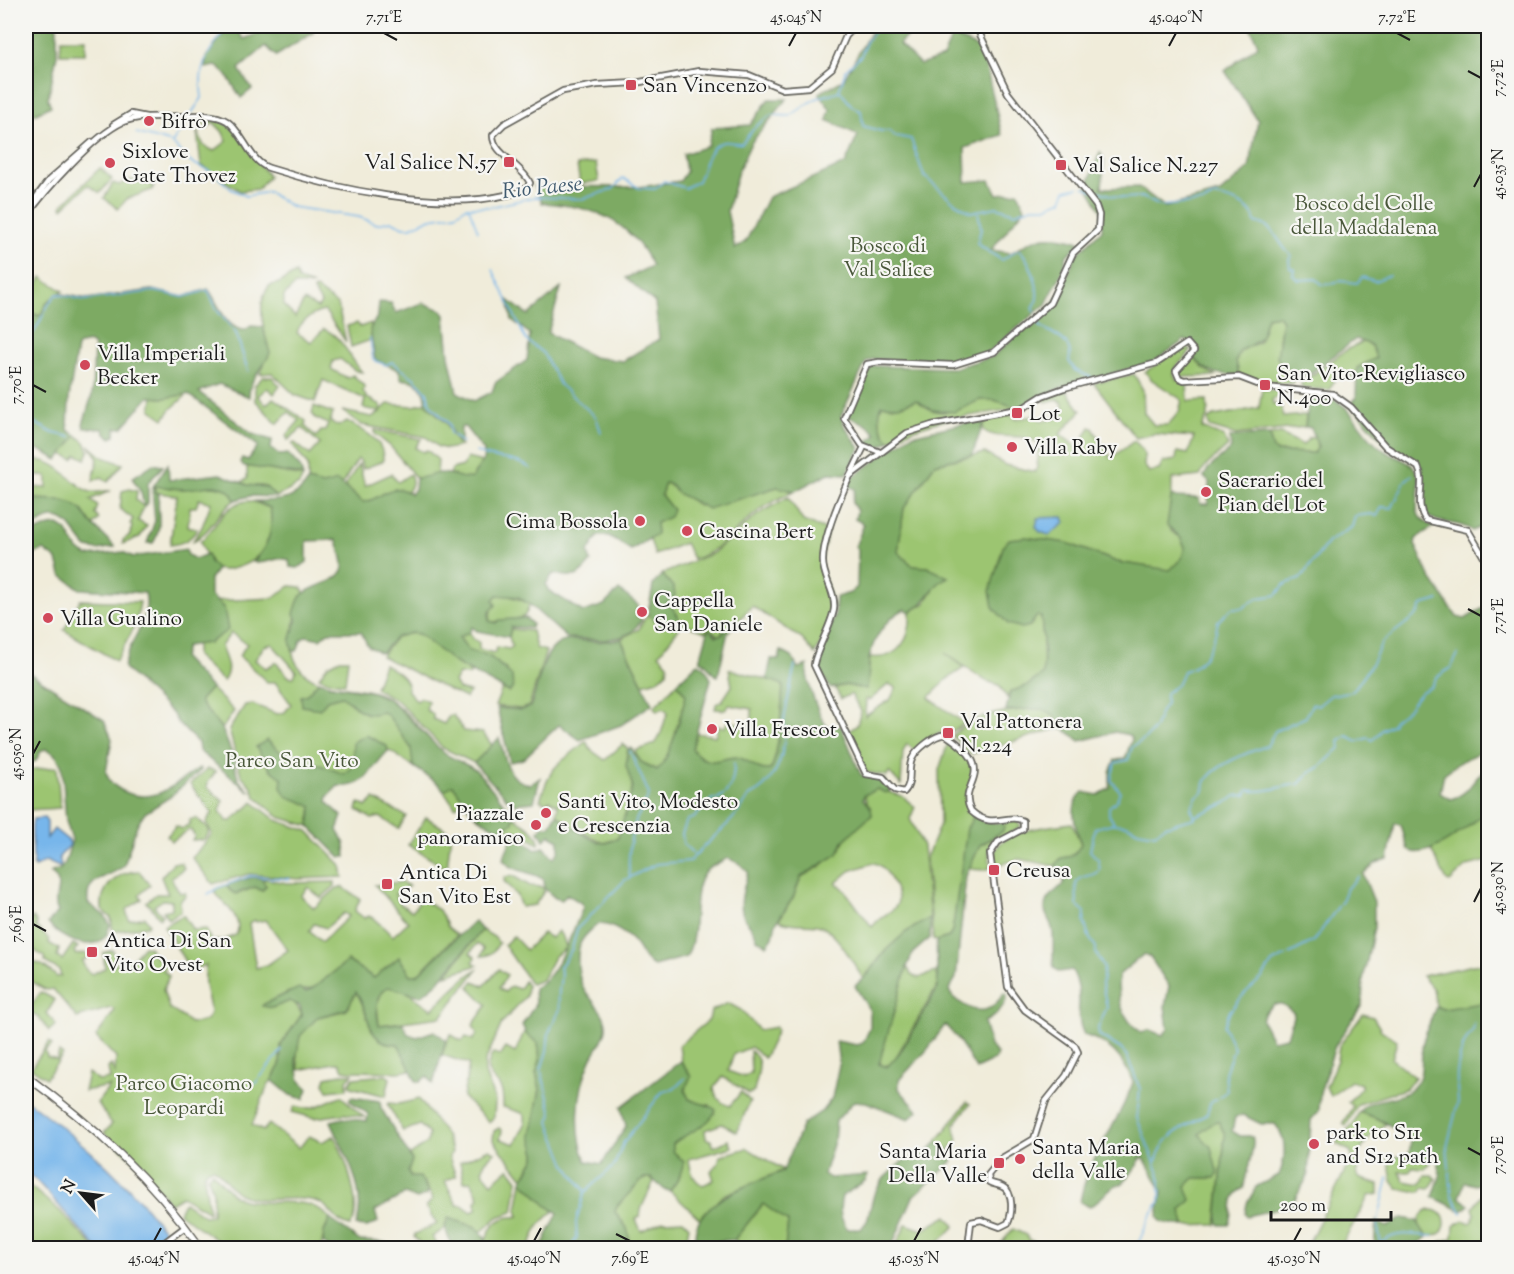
<svg xmlns="http://www.w3.org/2000/svg" width="1514" height="1274" viewBox="0 0 1514 1274" font-family="'Sorts Mill Goudy',serif">
  <rect width="100%" height="100%" fill="#f6f6f2"/>
  <filter id="ink" filterUnits="userSpaceOnUse"><feTurbulence type="fractalNoise" baseFrequency=".0167" numOctaves="2"/><feDisplacementMap in="SourceGraphic" scale="12" xChannelSelector="R" yChannelSelector="G"/><feConvolveMatrix kernelMatrix="1 2 1 2 8 2 1 2 1" color-interpolation-filters="sRGB"/></filter>
  <filter id="wash" filterUnits="userSpaceOnUse"><feTurbulence type="fractalNoise" baseFrequency=".008" numOctaves="4" result="noise"/><feDisplacementMap in="SourceGraphic" scale="24" xChannelSelector="R" yChannelSelector="G"/><feGaussianBlur stdDeviation="1.35" result="paint"/><feColorMatrix in="noise" values="0 0 0 0 0 0 0 0 0 0 0 0 0 0 0 0 0 1.4 0 .05"/><feComposite in="paint" operator="in"/></filter>
  <g filter="url(#wash)">
    <rect width="100%" height="100%" fill="#f0ecda"/>
    <!-- green -->
    <g fill="#9cc571" stroke="#5c7046" stroke-width="1.5" fill-rule="evenodd">
      <path d="M 61,39 L 86,39 L 85,54 L 60,54 Z"/>
      <path d="M 202,119 C 237,115 249,155 269,176 L 258,189 L 240,191 L 201,165 L 197,131 L 204,146 L 214,151 L 227,141 L 222,131 L 213,122 L 207,128 Z"/>
      <path d="M 596,163 L 599,181 L 580,184 L 577,165 Z"/>
      <path d="M 100,168 L 112,179 L 100,193 L 88,185 L 63,208 L 61,206 Z"/>
      <path d="M 130,180 L 154,185 L 152,190 L 127,199 L 118,209 L 104,198 L 113,183 L 119,185 Z"/>
      <path d="M 296,273 L 298,280 L 314,285 L 295,285 L 284,296 L 284,306 L 295,317 L 304,301 L 318,308 L 321,303 L 313,290 L 316,289 L 338,305 L 346,342 L 325,311 C 315,312 299,322 297,333 L 311,342 L 324,329 C 343,337 349,357 362,372 L 356,371 L 340,359 L 333,361 L 331,369 L 347,378 L 353,375 L 365,387 L 363,391 L 367,398 L 381,405 L 380,411 L 388,404 L 414,406 L 426,402 L 447,424 L 451,434 L 461,446 L 447,449 L 438,447 L 426,437 L 362,425 L 342,411 L 372,417 L 380,412 L 363,408 L 365,399 L 323,380 L 315,402 L 295,395 L 272,373 L 260,374 C 278,342 249,314 269,286 L 279,283 Z"/>
      <path d="M 42,277 L 63,291 L 48,301 L 40,316 L 26,311 L 26,301 Z"/>
      <path d="M 1278,315 L 1282,321 C 1276,345 1278,361 1295,377 L 1293,383 L 1271,383 L 1239,375 L 1236,361 L 1240,351 L 1259,342 L 1267,317 Z"/>
      <path d="M 357,323 L 360,327 L 371,323 L 371,340 L 351,347 L 347,326 Z"/>
      <path d="M 1363,342 L 1371,345 L 1377,358 L 1357,368 L 1357,380 L 1341,369 L 1329,390 L 1302,388 L 1301,382 C 1322,371 1340,350 1363,342 Z"/>
      <path d="M 1184,346 L 1191,350 C 1187,360 1175,362 1174,374 L 1176,379 L 1187,382 L 1188,401 L 1207,400 L 1208,414 L 1202,428 L 1224,437 L 1228,446 L 1205,467 L 1200,476 L 1172,479 L 1171,531 L 1180,537 L 1185,547 L 1182,558 L 1170,571 L 1117,562 L 1067,543 L 1003,547 C 1001,558 991,584 991,592 C 993,615 1017,641 1037,616 L 1041,617 C 1043,636 1045,655 1043,675 L 1029,685 L 1010,692 L 1007,698 L 999,685 L 986,681 L 945,653 L 964,668 L 947,679 L 929,698 L 964,723 L 949,734 L 938,733 L 916,752 L 907,744 L 903,752 L 901,785 L 889,772 L 887,776 L 866,772 L 849,731 L 857,725 L 861,711 L 851,694 L 841,699 L 835,688 L 846,685 L 858,688 L 868,682 L 870,657 C 899,661 912,637 910,612 L 925,603 L 939,581 L 927,567 L 913,566 L 898,552 L 904,508 L 935,464 L 985,453 L 1005,465 L 1036,472 L 1040,444 C 1024,431 998,442 983,430 L 984,419 L 1009,414 L 1015,419 L 1035,416 L 1043,421 L 1058,418 L 1064,410 L 1062,402 L 1057,399 L 1046,402 L 1043,398 L 1066,390 L 1081,411 L 1060,434 L 1078,448 L 1090,427 L 1093,428 L 1111,458 L 1134,441 C 1142,447 1146,453 1144,465 L 1149,472 L 1159,470 L 1163,462 L 1176,460 L 1177,452 L 1188,454 L 1194,437 L 1154,434 L 1136,438 L 1094,383 L 1134,374 L 1143,390 L 1144,413 L 1154,425 L 1168,425 L 1179,412 L 1182,400 L 1152,380 L 1145,372 ZM 889,684 L 896,688 L 890,700 L 865,716 L 866,699 L 870,700 Z"/>
      <path d="M 1193,357 L 1202,367 L 1215,376 L 1181,377 L 1179,371 Z"/>
      <path d="M 263,377 L 272,377 L 280,386 L 274,394 L 267,388 L 258,396 L 266,405 L 273,398 L 306,421 L 305,426 L 316,437 L 321,431 L 325,431 L 328,424 L 315,418 L 312,413 L 314,406 L 333,413 L 330,422 L 339,426 L 347,421 C 363,431 385,439 383,461 L 363,469 L 360,460 L 358,459 L 342,484 L 323,486 L 308,481 L 308,466 L 292,444 L 295,443 L 310,455 L 320,444 L 302,428 L 288,440 L 286,436 L 299,421 L 289,412 L 277,424 L 255,400 L 255,385 Z"/>
      <path d="M 1262,389 L 1279,391 L 1279,395 L 1272,400 L 1273,404 L 1281,406 L 1283,417 L 1306,415 L 1305,427 L 1236,435 L 1209,427 L 1208,419 L 1214,416 L 1259,408 Z"/>
      <path d="M 188,394 L 171,409 L 164,419 L 151,410 L 153,397 L 162,398 Z"/>
      <path d="M 916,400 C 949,426 955,403 982,400 C 995,398 1007,404 1018,408 C 975,416 927,418 890,441 C 881,432 876,417 882,405 L 899,406 Z"/>
      <path d="M 375,430 L 421,439 L 415,448 L 423,452 L 427,450 L 438,460 L 437,474 L 425,478 L 416,478 L 391,447 L 375,434 Z"/>
      <path d="M 1281,434 L 1303,445 L 1309,438 L 1316,437 L 1317,451 L 1314,453 L 1276,452 L 1273,450 L 1269,435 Z"/>
      <path d="M 76,435 L 85,442 L 89,451 L 86,459 L 77,455 L 73,459 L 62,454 Z"/>
      <path d="M 89,445 L 103,457 L 123,464 L 108,482 L 102,477 L 93,481 L 98,458 Z"/>
      <path d="M 467,458 L 482,462 L 472,478 L 465,479 L 450,474 L 452,469 L 463,466 Z"/>
      <path d="M 36,460 C 59,461 69,481 88,491 C 97,495 103,489 110,491 L 90,500 L 98,506 L 95,514 L 99,519 L 93,526 L 59,500 L 26,499 L 26,484 L 28,487 L 47,488 L 47,476 L 26,474 L 26,468 Z"/>
      <path d="M 359,464 L 365,486 L 391,474 L 398,482 L 410,474 C 413,480 413,486 408,491 C 382,486 383,500 363,502 L 345,486 Z"/>
      <path d="M 251,466 L 303,477 L 299,485 L 276,497 L 263,486 L 250,486 L 241,482 L 247,479 L 247,467 Z"/>
      <path d="M 665,482 L 699,506 L 738,499 L 777,487 L 793,491 C 781,498 767,504 756,513 C 736,528 719,553 693,559 L 685,543 L 655,555 L 649,537 L 657,534 L 656,523 L 665,519 L 673,510 L 661,495 Z"/>
      <path d="M 209,485 L 228,489 L 235,500 C 218,511 211,532 193,541 L 202,527 L 211,503 L 199,499 L 196,507 L 190,507 L 188,526 L 197,529 C 192,539 181,544 170,545 L 177,496 L 155,492 L 155,486 L 184,489 Z"/>
      <path d="M 129,489 L 137,491 L 136,500 L 144,507 L 138,521 L 147,526 L 140,537 L 123,544 L 123,540 L 130,535 L 132,526 L 130,524 L 133,519 L 120,509 L 122,491 Z"/>
      <path d="M 788,497 L 803,521 L 828,531 L 820,564 L 833,605 L 823,639 L 815,654 L 802,639 L 752,606 L 728,632 L 725,629 L 719,636 L 709,628 L 706,632 L 683,623 L 659,654 L 668,664 L 667,672 L 657,680 L 643,684 L 621,639 L 639,629 L 648,613 L 662,624 L 671,624 L 674,611 L 668,600 L 674,588 L 662,574 L 713,553 L 757,515 Z"/>
      <path d="M 251,501 L 270,508 C 276,537 264,560 235,568 C 227,570 220,572 213,566 C 207,561 204,549 200,542 C 217,528 225,500 251,501 Z"/>
      <path d="M 290,586 L 301,587 L 305,593 L 300,597 C 297,618 285,644 297,664 C 315,694 357,682 384,696 C 407,709 424,735 443,753 C 452,761 466,762 475,770 C 492,784 502,808 520,821 C 529,827 539,833 539,844 C 532,842 527,834 519,832 C 492,824 485,828 464,803 L 455,807 L 439,784 L 387,749 L 329,792 L 323,804 L 340,857 L 309,826 L 279,817 L 255,796 L 252,787 L 241,775 L 229,730 L 245,705 L 252,704 L 277,714 L 285,712 L 291,704 L 275,682 L 267,682 L 239,656 L 247,644 L 231,633 L 221,646 C 224,657 233,669 223,681 L 196,656 L 196,645 L 199,642 L 209,643 L 225,631 C 227,614 226,611 214,601 L 273,598 ZM 272,644 L 296,671 L 294,677 L 289,677 L 276,662 L 266,668 L 255,660 L 264,646 Z"/>
      <path d="M 500,594 C 510,596 519,598 529,604 C 527,619 521,618 508,620 C 501,621 495,623 489,621 L 493,600 Z"/>
      <path d="M 80,600 L 140,602 L 136,624 L 116,661 L 64,630 Z"/>
      <path d="M 511,629 L 532,631 L 536,648 L 546,651 L 529,706 L 521,709 L 495,706 L 502,689 L 509,692 L 512,677 L 504,667 L 469,651 L 459,637 L 469,633 L 473,639 L 479,642 L 479,649 L 494,653 L 497,647 L 509,649 L 512,647 L 509,637 Z"/>
      <path d="M 411,633 L 419,634 L 471,673 L 468,675 L 459,674 L 454,682 L 458,689 L 470,692 L 465,698 L 381,656 L 396,637 Z"/>
      <path d="M 340,659 L 348,659 L 345,683 L 328,681 L 319,677 L 328,665 Z"/>
      <path d="M 384,664 C 396,671 408,677 408,691 L 417,701 L 421,698 L 428,701 L 426,710 L 433,714 L 433,719 L 444,724 L 449,716 L 453,715 L 464,731 L 483,733 L 492,745 L 474,763 L 443,748 L 398,701 L 375,688 Z"/>
      <path d="M 729,669 L 772,681 L 777,680 L 783,684 C 782,703 779,758 770,770 C 756,771 752,762 740,758 C 725,753 712,773 692,749 L 696,733 L 715,736 L 718,726 L 725,727 L 727,722 L 752,725 L 752,709 L 729,705 L 725,710 L 715,709 L 716,704 L 722,701 L 732,686 Z"/>
      <path d="M 677,683 L 686,695 L 669,755 L 657,770 L 641,762 L 635,753 L 637,750 C 665,744 658,736 668,712 L 663,708 L 657,711 L 654,707 Z"/>
      <path d="M 211,688 L 234,711 L 222,729 L 201,704 L 200,700 Z"/>
      <path d="M 1038,707 L 1049,710 L 1057,718 L 1056,729 L 971,754 L 952,736 C 978,709 1006,714 1038,707 Z"/>
      <path d="M 949,740 L 966,754 L 974,769 L 966,796 L 974,816 L 971,820 L 952,932 L 949,937 L 936,941 L 933,939 L 926,858 L 940,824 L 939,770 Z"/>
      <path d="M 586,741 L 591,750 L 605,760 L 623,744 L 628,749 C 624,763 633,773 632,787 C 632,797 623,829 618,838 L 604,843 L 573,828 L 557,814 L 558,805 L 549,800 L 547,803 L 540,800 C 554,758 557,768 586,741 Z"/>
      <path d="M 57,767 L 60,808 L 28,810 L 26,770 Z"/>
      <path d="M 207,769 L 216,771 L 208,782 L 207,787 L 223,801 L 220,811 L 227,821 L 232,821 C 239,812 247,810 253,802 L 276,820 L 308,831 L 341,865 L 343,877 L 298,879 L 249,874 L 213,884 L 192,858 L 212,834 L 206,822 L 212,813 L 190,784 Z"/>
      <path d="M 877,789 L 902,796 L 915,807 L 910,819 L 923,846 L 930,918 L 906,932 L 886,950 L 863,979 C 854,964 835,928 817,925 C 804,923 792,926 779,920 L 793,898 L 801,877 L 821,866 L 841,849 C 844,832 860,825 872,815 L 864,795 ZM 873,863 C 882,864 885,870 890,878 C 910,913 888,906 872,927 L 843,888 L 836,883 L 850,871 Z"/>
      <path d="M 374,799 L 406,816 L 399,829 L 380,817 L 372,819 L 357,810 L 359,803 L 366,807 Z"/>
      <path d="M 1488,811 L 1488,861 L 1467,866 L 1450,882 L 1447,881 L 1431,850 Z"/>
      <path d="M 426,817 L 451,833 L 447,869 L 408,845 Z"/>
      <path d="M 196,818 L 209,829 L 208,835 L 203,840 L 192,840 L 195,836 L 190,829 L 172,841 L 167,836 L 176,826 L 182,829 L 190,824 L 189,820 Z"/>
      <path d="M 1017,821 L 1021,826 C 1011,835 998,836 989,847 L 990,868 L 984,870 L 969,869 L 980,845 L 990,840 L 1004,827 L 1002,823 Z"/>
      <path d="M 1072,823 L 1081,844 C 1076,854 1072,857 1061,858 L 1055,866 L 1019,859 L 993,866 C 988,829 1046,827 1072,823 Z"/>
      <path d="M 173,863 L 181,863 L 184,868 L 171,878 L 180,893 L 185,892 L 186,895 L 180,901 L 181,911 L 168,919 L 163,911 L 172,909 L 172,901 L 163,900 L 154,906 L 162,915 L 160,918 L 146,902 L 156,894 L 168,894 L 161,877 Z"/>
      <path d="M 139,871 L 150,885 L 139,895 L 142,899 L 126,910 L 129,920 L 145,917 L 149,924 L 147,926 L 113,932 L 111,918 L 102,910 C 99,888 118,871 139,871 Z"/>
      <path d="M 513,876 L 530,886 L 543,887 L 544,891 L 535,905 L 521,907 L 517,896 L 504,881 L 505,877 Z"/>
      <path d="M 261,878 L 287,883 L 335,882 L 335,886 L 321,898 L 308,887 L 301,896 L 314,908 L 337,888 L 342,887 L 360,899 L 355,911 L 364,918 L 369,916 L 373,918 L 393,936 L 408,922 L 375,885 L 401,882 L 409,886 L 395,894 L 401,905 L 412,911 L 421,899 L 439,910 L 448,927 L 457,935 L 417,975 L 411,975 L 399,957 L 374,978 L 348,961 L 312,989 L 289,992 L 271,1001 L 272,1008 L 290,1001 L 295,1003 L 302,1014 L 281,1045 L 280,1065 L 266,1090 L 252,1125 L 263,1131 L 269,1124 L 299,1148 L 309,1136 L 322,1142 L 334,1136 C 344,1152 365,1212 350,1226 C 334,1223 332,1207 318,1202 C 293,1193 263,1206 240,1194 C 229,1189 224,1175 214,1168 L 208,1169 L 204,1175 L 209,1212 L 182,1196 L 170,1203 L 139,1165 L 104,1133 L 112,1124 L 97,1103 L 110,1086 L 84,1091 L 88,1073 L 99,1081 L 110,1079 L 108,1068 L 111,1065 L 115,1073 L 116,1058 L 96,1037 L 115,1010 L 111,1008 L 77,1018 L 53,989 L 46,990 L 26,979 L 26,965 C 38,958 48,969 57,977 L 61,976 L 59,970 L 45,962 L 44,957 L 26,945 L 27,924 L 33,917 L 37,923 L 36,927 L 49,939 L 49,943 L 59,949 L 57,957 L 62,960 L 73,944 L 78,947 L 74,951 L 76,955 L 84,953 L 90,956 L 82,961 L 86,970 L 92,974 L 105,968 L 103,953 L 113,950 L 117,965 L 132,959 L 144,946 L 149,947 L 155,956 L 166,964 L 163,970 L 169,976 L 163,990 L 169,1008 L 191,1023 C 221,1023 207,1003 205,985 C 204,978 205,972 206,965 L 197,968 L 194,964 L 187,965 L 164,926 L 183,915 L 193,930 L 206,929 L 211,941 L 224,940 L 236,935 C 244,920 225,904 215,893 L 215,889 L 227,885 L 230,891 L 238,894 L 255,887 L 262,891 L 266,886 ZM 344,913 L 349,916 L 322,942 L 309,931 L 314,924 L 326,928 ZM 255,920 L 256,922 L 266,920 L 288,950 L 267,965 L 256,968 L 249,923 Z"/>
      <path d="M 482,930 L 494,937 L 499,943 C 494,951 491,956 481,956 L 484,949 L 477,944 L 470,953 L 475,957 L 473,962 L 478,965 L 446,975 Z"/>
      <path d="M 558,931 L 563,937 L 566,947 L 554,957 L 542,980 L 531,984 L 504,945 L 513,936 L 526,950 L 543,933 L 551,938 Z"/>
      <path d="M 1488,962 L 1488,1004 L 1443,1010 L 1436,1006 L 1433,989 L 1422,976 Z"/>
      <path d="M 907,967 L 911,974 L 918,978 L 936,972 L 939,983 L 892,1064 L 882,1066 L 879,1059 Z"/>
      <path d="M 499,969 L 507,975 L 499,988 L 505,992 L 511,986 L 519,989 L 524,981 L 527,985 L 526,996 L 502,1023 L 485,1062 L 485,1073 L 495,1101 L 494,1117 L 489,1122 L 463,1097 L 469,1064 L 442,1055 L 450,1034 L 462,1041 L 466,1037 L 473,1040 L 477,1034 L 473,1025 L 487,1005 L 469,987 L 474,981 L 484,986 Z"/>
      <path d="M 477,970 L 441,1017 L 379,1025 L 377,1004 L 384,988 C 404,982 417,1002 432,1009 C 445,998 464,975 477,970 Z"/>
      <path d="M 41,992 L 55,1000 L 47,1013 L 56,1025 L 49,1031 L 38,1017 L 26,1009 L 26,1002 L 33,1003 Z"/>
      <path d="M 356,992 C 372,1014 364,1045 398,1044 L 411,1070 L 399,1072 L 349,1071 L 343,1070 L 340,1063 L 334,1063 L 299,1070 L 296,1047 L 302,1031 L 318,1017 L 347,1010 Z"/>
      <path d="M 728,1003 L 741,1010 L 759,1030 L 776,1027 L 777,1031 L 764,1058 L 751,1047 L 734,1054 L 728,1071 L 744,1077 L 751,1073 L 750,1051 C 766,1060 756,1077 754,1092 L 749,1094 L 723,1077 L 714,1087 C 715,1097 720,1103 730,1106 L 741,1092 L 750,1101 L 737,1132 L 722,1124 L 705,1130 L 706,1139 L 711,1140 L 714,1147 L 728,1140 L 732,1147 L 689,1159 C 690,1169 693,1181 703,1185 L 714,1180 L 711,1171 L 718,1164 L 720,1156 L 747,1148 L 784,1170 L 724,1195 L 701,1220 L 670,1191 L 679,1178 L 682,1165 L 672,1151 L 673,1144 L 682,1136 L 702,1125 L 710,1105 L 697,1103 L 689,1099 L 685,1090 L 690,1076 L 681,1061 L 679,1045 L 709,1020 L 711,1011 Z"/>
      <path d="M 1363,1014 L 1373,1017 L 1381,1030 L 1397,1041 L 1392,1059 L 1415,1077 L 1405,1089 L 1358,1104 L 1346,1126 L 1343,1123 L 1353,1106 L 1348,1102 L 1361,1088 L 1361,1084 L 1351,1081 L 1331,1096 L 1326,1087 L 1337,1060 L 1339,1046 Z"/>
      <path d="M 524,1032 L 538,1043 L 540,1061 L 536,1073 L 540,1089 L 531,1136 L 535,1148 L 535,1158 L 523,1178 L 493,1140 L 494,1131 L 499,1128 L 502,1131 L 500,1139 L 515,1144 L 525,1124 L 525,1116 L 522,1113 L 503,1107 C 503,1103 503,1097 502,1092 C 498,1076 479,1078 493,1053 L 501,1055 L 506,1048 L 515,1053 Z"/>
      <path d="M 49,1042 L 52,1045 L 45,1051 L 47,1057 L 57,1060 L 59,1052 L 63,1055 L 46,1078 L 31,1068 Z"/>
      <path d="M 341,1074 L 353,1074 L 347,1080 L 347,1089 L 328,1091 L 324,1083 L 326,1077 Z"/>
      <path d="M 386,1075 L 390,1078 L 386,1096 L 351,1087 L 349,1084 L 353,1078 Z"/>
      <path d="M 341,1096 L 364,1117 L 345,1114 L 314,1118 L 292,1112 L 295,1106 C 313,1113 325,1101 341,1096 Z"/>
      <path d="M 419,1099 L 446,1135 L 452,1152 L 449,1157 L 456,1176 L 445,1181 L 457,1205 L 462,1205 L 472,1212 L 477,1209 L 476,1201 L 479,1198 L 471,1181 L 464,1182 L 460,1162 L 489,1149 L 495,1152 L 485,1162 L 482,1171 L 492,1183 L 509,1168 L 518,1180 L 513,1212 L 498,1217 L 481,1232 L 476,1227 L 448,1218 L 443,1230 L 432,1237 L 439,1248 L 425,1248 L 414,1237 L 415,1234 L 437,1224 L 426,1207 L 433,1199 L 424,1182 L 411,1176 L 408,1172 L 412,1160 L 409,1156 L 427,1143 L 429,1134 L 420,1125 L 403,1131 L 388,1105 L 389,1103 L 399,1104 Z"/>
      <path d="M 967,1102 L 970,1104 L 954,1125 L 958,1140 L 948,1151 L 937,1141 Z"/>
      <path d="M 1359,1112 L 1376,1118 L 1386,1124 C 1371,1134 1364,1142 1357,1158 L 1360,1165 L 1357,1173 L 1359,1178 L 1379,1185 L 1379,1194 L 1369,1196 L 1340,1248 L 1306,1248 L 1352,1157 L 1350,1151 L 1337,1144 L 1337,1141 L 1353,1124 Z"/>
      <path d="M 1215,1121 L 1219,1122 L 1225,1135 L 1216,1225 L 1184,1226 L 1181,1210 L 1186,1204 L 1185,1186 L 1194,1178 L 1215,1178 L 1212,1152 L 1199,1134 Z"/>
      <path d="M 1428,1152 L 1431,1162 L 1425,1169 L 1412,1168 L 1410,1172 L 1400,1172 L 1404,1181 L 1421,1184 L 1425,1175 L 1432,1175 L 1436,1179 L 1429,1189 L 1423,1188 L 1421,1192 L 1398,1189 L 1392,1181 L 1388,1158 Z"/>
      <path d="M 212,1172 L 232,1194 L 240,1199 C 270,1209 309,1191 330,1219 L 324,1232 L 321,1248 L 228,1248 L 179,1213 L 184,1202 L 204,1216 L 212,1215 L 213,1192 L 208,1177 Z"/>
      <path d="M 648,1177 L 654,1181 L 641,1209 L 640,1217 L 636,1219 L 641,1231 L 663,1221 L 683,1220 L 689,1226 L 685,1248 L 631,1248 L 627,1228 L 614,1211 L 632,1188 Z"/>
      <path d="M 522,1181 L 554,1211 L 539,1225 L 528,1248 L 485,1248 C 485,1236 492,1222 505,1218 C 510,1216 515,1218 519,1216 L 517,1210 Z"/>
      <path d="M 26,1183 L 60,1211 L 95,1248 L 26,1248 Z"/>
      <path d="M 1488,1185 L 1488,1248 L 1441,1248 L 1440,1242 L 1453,1238 L 1454,1226 L 1463,1220 L 1471,1223 L 1475,1214 L 1473,1208 Z"/>
      <path d="M 763,1204 L 788,1222 L 785,1248 L 746,1248 L 734,1240 Z"/>
      <circle cx="1432" cy="1223" r="13"/>
      <path d="M 947,1216 L 955,1226 L 933,1248 L 895,1248 L 906,1224 L 923,1230 Z"/>
      <path d="M 1013,1229 L 1026,1235 L 1029,1240 L 1049,1247 L 1048,1248 L 978,1248 L 998,1247 Z"/>
    </g>
    <!-- forest -->
    <g fill="#7daa63" stroke="#4c6340" stroke-width="1.5" fill-rule="evenodd">
      <path d="M 26,26 L 57,26 L 57,55 L 48,99 L 51,106 L 26,118 Z"/>
      <path d="M 229,26 L 234,26 L 244,39 L 259,33 L 265,26 L 314,26 L 313,33 L 276,56 L 266,46 L 239,69 L 252,89 L 241,98 L 226,74 L 216,66 L 205,68 L 206,57 Z"/>
      <path d="M 874,26 L 917,26 L 899,44 L 920,65 L 943,57 L 952,36 L 982,49 L 1002,135 L 965,148 L 966,182 L 990,180 L 997,194 L 1018,192 L 1025,208 L 991,250 L 1011,253 C 1040,234 1048,233 1081,242 L 1067,255 L 1062,273 L 1046,304 L 986,354 L 952,363 L 873,359 L 866,362 L 841,416 L 844,425 L 860,448 L 847,474 L 829,473 L 795,491 L 777,487 L 708,509 L 677,493 L 670,484 L 665,483 L 661,495 L 673,510 L 670,517 L 656,523 L 657,534 L 631,550 L 609,536 L 598,536 L 588,552 L 591,562 C 575,581 576,577 553,574 L 546,584 L 548,590 L 583,612 L 604,605 L 619,590 L 638,605 L 637,616 L 642,620 L 632,632 L 621,637 L 604,640 L 567,638 L 529,604 L 518,597 L 497,595 L 493,600 L 496,605 L 489,613 L 489,621 L 496,623 L 499,620 L 526,618 L 532,624 L 531,628 L 511,627 L 509,637 L 477,631 L 472,627 L 469,633 L 459,637 C 471,660 478,649 490,657 C 498,662 504,670 512,676 L 513,688 L 509,692 L 455,663 L 419,634 L 411,633 L 396,637 L 381,653 L 368,646 L 361,632 L 328,632 L 320,639 L 306,636 L 301,640 L 297,651 L 293,651 L 290,641 L 297,620 L 294,614 C 296,608 297,601 301,596 C 311,584 340,584 343,568 C 344,559 339,549 337,540 L 307,541 L 307,562 L 298,568 L 290,567 L 289,560 C 276,555 266,566 253,562 C 268,547 274,529 270,508 L 256,501 C 277,500 295,503 308,481 L 323,485 L 337,481 L 363,502 C 382,500 389,480 411,494 L 415,489 L 416,478 C 425,479 430,474 439,473 C 451,472 460,480 472,478 L 483,460 L 484,451 L 465,427 L 461,427 L 461,442 L 457,443 L 447,423 L 427,405 L 425,393 L 420,386 L 413,381 L 401,379 L 399,370 L 375,360 L 370,329 L 378,315 L 379,302 L 391,303 L 396,313 L 423,303 L 442,310 L 445,315 L 449,356 L 457,392 L 474,401 L 492,392 L 495,383 L 527,360 L 530,334 L 512,320 L 508,300 L 528,315 L 561,288 L 548,333 L 593,357 L 623,361 L 659,339 L 655,303 L 626,278 L 652,266 C 629,218 592,206 542,203 L 535,186 L 639,187 L 680,181 L 686,172 L 683,154 L 708,146 L 712,128 L 750,125 L 769,99 L 787,99 L 751,143 L 738,171 L 727,211 L 735,249 L 746,241 L 768,197 L 845,164 L 858,135 L 827,120 L 830,109 L 819,93 L 843,80 Z"/>
      <path d="M 1250,26 L 1488,26 L 1488,529 L 1481,527 L 1472,531 C 1459,520 1438,526 1425,514 L 1422,467 L 1384,442 L 1351,405 L 1356,397 L 1357,368 L 1376,358 L 1371,345 L 1356,339 L 1308,375 L 1295,377 L 1277,358 L 1282,321 L 1278,315 L 1267,317 C 1259,343 1265,337 1240,351 L 1236,361 L 1239,375 C 1217,375 1208,374 1193,357 L 1197,347 L 1185,340 L 1153,362 L 1060,388 L 1018,408 L 994,400 L 980,400 L 954,412 L 932,410 L 916,400 L 899,406 L 882,405 C 876,417 881,432 890,441 L 880,447 L 865,443 L 876,435 C 871,424 858,421 847,416 L 872,366 L 954,368 L 992,357 L 1051,305 L 1061,291 L 1075,256 L 1102,230 L 1102,212 L 1087,186 L 1100,152 L 1104,160 L 1102,188 L 1139,187 L 1165,207 L 1220,193 L 1249,168 L 1258,121 L 1225,71 L 1258,45 Z"/>
      <path d="M 208,289 C 218,301 225,330 245,330 L 251,326 L 263,327 L 270,353 C 264,369 248,379 249,397 L 219,384 L 199,392 L 252,434 L 272,440 L 271,449 L 280,455 L 288,454 L 300,467 L 303,477 L 296,474 L 244,466 L 240,462 L 242,458 L 248,460 L 258,446 L 188,394 L 166,398 L 149,397 L 122,428 L 116,428 L 115,435 L 112,438 L 105,434 L 104,429 L 84,428 L 83,424 L 92,395 L 94,347 C 91,340 83,342 77,347 L 69,398 L 68,430 L 76,435 L 75,438 L 58,460 L 40,450 L 26,448 L 26,311 L 40,316 L 46,304 L 58,293 L 87,299 L 152,290 L 183,297 Z"/>
      <path d="M 1310,393 C 1356,399 1351,424 1381,448 C 1392,458 1413,459 1418,475 C 1425,493 1403,516 1434,526 L 1416,539 L 1415,544 L 1430,577 L 1457,617 L 1465,619 L 1488,605 L 1488,748 L 1460,762 L 1444,774 L 1440,793 L 1450,799 C 1472,794 1471,777 1488,769 L 1488,811 C 1472,823 1427,863 1408,850 L 1401,825 L 1395,823 L 1388,859 L 1376,863 L 1363,874 L 1374,902 L 1374,928 L 1363,980 L 1362,1005 L 1335,1046 L 1320,1093 L 1319,1111 L 1311,1120 L 1308,1176 L 1291,1206 L 1247,1216 L 1245,1214 L 1247,1203 L 1257,1186 L 1279,1175 C 1286,1158 1287,1138 1275,1124 L 1261,1124 L 1243,1115 L 1235,1117 L 1232,1131 L 1240,1136 L 1252,1136 C 1257,1145 1244,1176 1244,1188 C 1226,1197 1236,1212 1229,1225 L 1220,1225 L 1217,1222 L 1225,1135 L 1219,1122 L 1216,1121 L 1199,1134 L 1211,1147 L 1218,1175 L 1215,1178 L 1194,1178 L 1186,1186 L 1191,1200 L 1181,1210 L 1184,1226 C 1147,1222 1160,1219 1162,1191 L 1144,1158 L 1140,1158 L 1136,1168 L 1122,1184 L 1116,1185 L 1090,1207 L 1080,1202 C 1088,1155 1118,1127 1133,1082 C 1122,1056 1110,1043 1084,1035 C 1072,1010 1086,996 1072,970 L 1059,972 L 1054,968 C 1051,954 1056,938 1051,925 C 1049,919 1044,914 1045,907 C 1046,887 1080,889 1055,866 L 1061,858 C 1072,857 1076,854 1081,844 C 1076,828 1067,805 1083,792 L 1098,795 L 1110,788 L 1110,772 L 1115,760 L 1125,759 L 1132,739 L 1129,735 L 1115,732 L 1080,741 L 1064,729 L 1056,729 L 1057,719 C 1042,701 1027,713 1006,710 L 1010,692 L 1028,685 L 1043,674 C 1045,655 1043,637 1041,617 L 1037,616 L 1030,626 L 1022,628 L 1008,624 L 993,607 L 990,591 L 1003,547 L 1009,539 L 1026,537 L 1067,543 L 1117,562 L 1170,570 L 1182,558 L 1185,547 L 1180,537 L 1167,525 L 1171,497 L 1199,498 L 1200,504 L 1208,504 L 1209,482 L 1204,477 L 1208,469 L 1231,449 L 1230,437 L 1269,435 L 1273,449 L 1276,452 L 1314,453 L 1318,447 L 1311,428 L 1305,427 ZM 1144,954 L 1150,957 L 1169,986 L 1165,1006 L 1168,1029 L 1163,1035 L 1149,1030 L 1141,1032 C 1122,1020 1116,997 1119,975 ZM 1274,1004 L 1282,1004 L 1294,1013 L 1287,1037 L 1272,1040 L 1262,1020 L 1265,1012 Z"/>
      <path d="M 984,419 C 982,432 975,442 973,455 L 935,464 L 904,508 L 898,552 L 913,566 L 927,567 L 948,577 C 932,584 927,604 910,612 L 905,609 C 886,618 873,639 869,659 C 868,669 870,679 866,689 L 846,685 L 830,688 L 819,669 L 819,661 L 835,614 L 836,597 L 850,593 L 857,587 L 858,550 L 855,547 L 864,524 L 855,519 L 857,511 L 852,503 L 855,489 L 848,486 L 851,478 L 911,435 Z"/>
      <path d="M 153,464 L 163,466 L 148,483 L 148,503 L 144,507 L 141,492 L 132,478 Z"/>
      <path d="M 168,464 L 169,480 L 220,474 L 247,485 L 266,487 L 276,497 L 250,496 L 235,500 C 225,477 204,489 184,489 C 175,489 164,487 155,486 L 155,492 L 159,494 C 156,511 164,526 153,543 L 147,543 L 155,521 L 152,488 Z"/>
      <path d="M 26,499 L 59,500 L 73,504 L 82,510 L 91,523 L 115,547 L 98,550 L 87,548 C 76,538 70,516 52,518 C 43,519 35,528 26,529 Z"/>
      <path d="M 58,525 L 66,530 L 78,550 L 88,556 L 123,552 L 133,557 L 186,549 L 188,555 L 195,559 L 207,554 L 210,562 L 217,569 L 210,579 L 210,595 L 224,608 L 228,630 L 209,643 L 186,646 L 183,658 L 211,688 L 200,700 L 201,704 L 222,729 L 233,756 L 238,779 L 250,792 L 199,751 L 198,743 L 178,723 L 172,713 L 124,668 C 127,641 152,621 145,593 L 80,589 L 61,575 L 57,560 L 44,550 L 26,556 L 26,536 L 49,526 Z"/>
      <path d="M 662,574 L 674,588 L 675,596 L 668,601 L 679,618 L 675,626 L 658,626 L 648,613 L 653,585 Z"/>
      <path d="M 709,628 L 716,636 L 723,634 L 725,629 L 728,632 L 718,676 C 709,673 709,663 700,660 Z"/>
      <path d="M 621,639 L 652,704 L 621,725 L 580,740 L 559,725 L 523,759 L 510,762 L 497,708 L 522,710 L 530,707 C 541,684 540,638 575,640 C 593,641 604,643 621,639 Z"/>
      <path d="M 781,651 L 792,657 L 798,668 L 808,665 C 803,675 820,720 828,727 L 841,726 L 861,775 L 884,779 L 890,791 L 885,793 L 877,789 L 864,795 L 863,799 L 871,808 L 872,815 L 843,841 L 838,854 L 801,877 L 793,898 L 776,923 L 773,937 L 767,945 L 757,939 C 755,929 747,924 743,915 C 738,903 745,884 748,872 L 740,864 L 728,858 C 722,862 712,865 707,870 C 688,888 701,932 686,957 L 654,966 C 644,962 642,953 636,945 C 629,935 610,923 598,924 C 592,929 583,936 580,944 C 576,956 578,979 584,989 C 591,1001 608,1014 606,1029 C 605,1040 594,1051 590,1062 C 577,1091 574,1131 586,1161 L 602,1164 L 626,1126 L 621,1107 L 681,1061 L 691,1076 L 685,1090 L 689,1099 C 698,1104 708,1103 716,1110 C 709,1127 687,1132 673,1144 L 673,1151 L 684,1162 L 679,1178 L 670,1191 L 665,1190 L 651,1178 L 644,1178 L 617,1206 L 615,1212 L 627,1228 L 631,1248 L 541,1248 L 558,1213 L 547,1206 L 522,1181 L 535,1158 L 535,1149 L 531,1136 L 540,1089 L 536,1073 L 540,1060 L 538,1043 L 527,1035 L 522,1025 L 535,1005 L 534,988 C 555,980 574,929 583,907 L 581,903 L 567,894 L 562,900 L 555,898 L 544,888 L 544,880 C 531,870 512,873 503,859 L 513,835 L 517,835 L 536,850 L 544,847 L 554,858 L 559,851 L 559,840 L 550,835 L 544,840 L 539,831 L 544,826 L 550,826 L 557,814 C 566,823 591,842 604,843 C 608,843 614,840 618,838 L 633,787 L 626,766 L 628,749 L 631,748 L 641,762 L 657,770 C 671,758 681,714 686,695 L 677,683 L 698,663 L 704,666 L 711,679 L 692,749 C 711,773 725,753 740,758 C 752,762 756,771 770,770 C 779,758 782,703 783,685 L 767,679 L 771,659 L 779,659 Z"/>
      <path d="M 26,671 L 104,720 L 112,739 L 106,772 C 109,782 113,785 121,790 C 152,807 174,785 199,768 L 201,770 L 170,797 L 145,813 L 137,825 L 124,866 C 108,879 85,876 88,903 L 105,916 L 110,925 L 106,936 C 91,953 59,939 48,923 L 58,912 C 50,897 67,883 50,873 L 60,869 L 65,863 L 72,840 L 66,821 L 62,767 C 58,758 55,752 45,749 L 40,752 L 36,761 L 26,765 Z"/>
      <path d="M 319,681 L 330,685 L 373,692 L 390,700 L 445,754 L 476,770 L 514,815 L 513,823 L 501,829 C 478,823 465,804 453,785 L 444,791 L 439,784 L 413,766 L 411,748 L 387,714 L 382,712 C 363,719 356,706 342,696 L 327,700 L 320,709 L 302,706 L 301,696 L 307,694 Z"/>
      <path d="M 366,735 L 387,746 L 388,751 C 368,771 367,788 338,786 L 328,796 L 327,802 L 342,816 L 337,830 L 345,844 L 346,857 L 340,857 L 309,826 L 312,806 L 286,796 L 281,787 L 282,778 L 270,769 L 256,747 L 267,740 L 289,759 L 315,763 L 344,774 L 353,767 L 353,742 Z"/>
      <path d="M 499,738 C 506,757 506,782 531,784 L 540,778 L 534,802 L 515,804 L 508,800 L 474,763 Z"/>
      <path d="M 974,816 L 984,822 L 1002,823 L 1004,827 L 1003,831 L 980,845 L 966,876 L 956,978 L 949,990 C 951,997 955,999 961,1003 C 980,1016 993,1011 1004,993 L 1007,994 C 1007,1004 995,1018 984,1022 L 990,1046 L 997,1054 L 995,1060 L 976,1069 L 958,1039 L 945,1025 L 927,1050 L 899,1080 L 899,1089 L 918,1111 L 909,1119 L 866,1102 L 854,1101 L 836,1121 L 834,1141 L 824,1174 L 830,1178 L 868,1175 L 865,1181 L 842,1196 C 839,1209 839,1218 848,1229 L 861,1229 L 867,1221 L 874,1194 L 884,1178 L 904,1160 L 926,1154 L 937,1141 L 953,1154 L 952,1162 L 913,1197 L 891,1248 L 785,1248 L 788,1222 L 763,1204 L 734,1240 L 718,1241 L 714,1248 L 698,1248 C 680,1205 754,1183 783,1171 L 803,1124 L 822,1111 L 832,1098 L 839,1065 L 836,1041 L 857,1045 L 863,1043 L 870,1028 L 870,1011 L 855,986 L 869,973 L 886,950 L 906,932 L 930,918 L 930,938 L 913,953 L 907,967 L 879,1064 L 887,1067 L 901,1051 L 938,988 L 936,941 L 949,937 L 952,932 L 967,828 Z"/>
      <path d="M 252,877 L 261,878 L 266,886 L 262,891 L 255,887 L 235,894 L 228,888 L 228,884 Z"/>
      <path d="M 474,921 L 482,930 L 437,983 L 421,996 L 388,987 C 374,994 376,1012 379,1025 L 403,1023 L 408,1034 L 417,1037 L 434,1031 L 446,1040 L 433,1084 L 427,1076 L 420,1082 L 416,1081 L 398,1044 C 363,1044 373,1014 356,992 L 347,1009 L 318,1017 L 300,1036 L 296,1060 L 300,1081 L 308,1089 L 304,1099 L 290,1095 L 272,1080 L 280,1065 L 281,1045 L 302,1014 L 300,1006 L 290,1001 L 272,1008 L 262,1006 L 264,1004 L 299,988 L 306,992 L 312,989 L 348,961 L 374,978 L 399,957 L 411,975 L 417,975 Z"/>
      <path d="M 1482,1003 L 1488,1004 L 1488,1177 L 1485,1183 L 1475,1185 L 1465,1182 L 1459,1197 L 1469,1205 L 1462,1211 L 1433,1197 L 1440,1176 L 1437,1152 L 1409,1155 L 1411,1139 L 1408,1135 L 1376,1118 L 1359,1112 C 1370,1096 1395,1102 1410,1090 C 1427,1076 1419,1060 1423,1042 C 1426,1030 1432,1018 1436,1006 L 1443,1009 Z"/>
      <path d="M 351,1097 L 380,1101 L 381,1108 L 412,1160 L 408,1172 L 411,1177 L 420,1177 L 428,1191 L 427,1195 L 417,1199 L 405,1194 L 375,1211 L 378,1222 L 367,1227 L 356,1226 C 369,1189 343,1153 331,1121 L 343,1118 L 367,1121 L 368,1114 L 349,1100 Z"/>
      <path d="M 448,1218 L 476,1227 L 485,1237 L 485,1248 L 452,1248 L 445,1227 Z"/>
      <path d="M 1403,1218 L 1417,1221 L 1427,1237 C 1412,1251 1394,1249 1374,1248 L 1376,1221 L 1387,1227 Z"/>
      <path d="M 330,1219 L 360,1241 L 382,1242 L 402,1248 L 330,1248 L 323,1243 L 324,1232 Z"/>
    </g>
    <!-- water -->
    <g fill="#77b6eb" stroke="#4a6984" stroke-width="1.5">
      <path d="M 1063,517 L 1065,523 L 1049,535 L 1040,532 L 1036,527 L 1038,518 Z"/>
      <path d="M 44,818 L 47,822 L 47,838 L 54,829 L 69,841 L 70,845 L 59,857 L 61,865 L 59,867 L 46,861 L 35,867 L 33,864 C 34,850 30,831 33,819 Z"/>
      <path d="M 26,1100 C 83,1142 137,1188 176,1248 L 97,1248 L 37,1181 L 26,1173 Z"/>
    </g>
    <g fill="none" stroke-linecap="round" stroke-linejoin="round">
      <!-- stream -->
      <g stroke="#77b6eb" stroke-width="1.5">
        <path d="M 840,91 L 852,106 L 861,111 L 863,126 L 881,131 L 889,131 L 895,136 L 911,139 L 924,176 L 954,202 L 971,212 L 997,207 L 1015,213 L 1032,207 L 1046,207 L 1062,200 L 1066,190 L 1078,187"/>
        <path d="M 191,114 L 202,98 C 197,63 208,53 228,26"/>
        <path d="M 136,133 L 172,143 L 190,162 L 212,172 L 231,189 L 246,196 L 268,192 L 292,207 L 359,217 L 377,224 L 391,221 L 404,227 L 411,227 L 431,218 L 456,214 L 466,207 L 490,207 L 535,197 L 582,199 L 613,189 L 623,178 L 639,188 L 655,189 L 664,181 L 685,188 L 698,181 C 704,169 707,145 723,142 C 729,141 736,144 742,143 L 756,126 L 771,115 L 790,116 L 815,99 L 839,91 L 846,69 L 861,56 L 866,42 L 874,31 L 890,26"/>
        <path d="M 173,142 L 188,118"/>
        <path d="M 1083,187 L 1122,198 L 1142,197 L 1160,206 L 1204,202 L 1215,196 C 1229,199 1253,205 1255,222 C 1278,227 1278,246 1292,256 L 1289,259 L 1290,268 L 1294,269 L 1293,275 L 1299,280 L 1316,279 L 1323,285 L 1340,281 L 1357,283 L 1362,277 L 1375,281 L 1389,275"/>
        <path d="M 469,208 L 478,231"/>
        <path d="M 978,211 L 981,229 L 977,244 L 1002,260 L 1017,250 L 1021,251 C 1031,264 1044,293 1033,308 L 1035,312"/>
        <path d="M 493,270 L 526,340 L 543,353 L 560,385 L 596,417 L 601,432"/>
        <path d="M 1037,316 L 1040,326 C 1054,335 1075,341 1069,361 L 1075,370 L 1092,378"/>
        <path d="M 26,338 C 39,335 43,305 57,294 L 85,300 L 154,291 L 183,297 L 208,290 L 217,310 L 236,333 L 248,371"/>
        <path d="M 370,338 L 373,360 L 386,365 L 392,362 L 414,378 L 427,392 L 430,404 L 449,424 L 450,433 L 462,443"/>
        <path d="M 26,418 L 53,433 L 71,437"/>
        <path d="M 476,452 C 493,461 517,457 531,469"/>
        <path d="M 1249,603 L 1258,598 L 1277,595 L 1285,584 L 1300,579 L 1328,542 L 1352,527 L 1355,516 L 1371,514 L 1377,516 L 1382,507 L 1392,508 L 1405,481 L 1412,475"/>
        <path d="M 1195,816 L 1226,803 L 1235,796 L 1246,795 L 1248,790 C 1263,794 1284,785 1299,784 L 1309,773 L 1320,767 L 1340,748 L 1339,741 L 1348,736 L 1357,741 L 1368,738 L 1373,740 L 1382,730 L 1393,724 L 1393,721 L 1408,709 L 1421,692 L 1431,687 L 1437,677 L 1451,668 L 1458,654"/>
        <path d="M 1114,824 L 1127,825 L 1138,831 L 1155,834 L 1165,826 L 1195,818 L 1191,808 L 1197,796 L 1203,792 C 1205,789 1204,786 1205,783 C 1211,766 1251,751 1267,746 L 1275,731 L 1306,717 L 1312,704 L 1319,705 L 1331,695 L 1353,691 L 1371,665 L 1382,642 L 1418,614 L 1422,605 L 1439,600"/>
        <path d="M 694,854 L 684,845 L 682,834 L 687,820 L 694,818 L 712,799 L 717,799 C 732,791 734,779 734,763"/>
        <path d="M 630,877 C 627,863 630,834 636,820 C 640,811 646,804 649,794 L 630,751"/>
        <path d="M 220,887 L 250,876 L 290,879"/>
        <path d="M 208,894 L 219,887"/>
        <path d="M 1289,954 L 1314,941 L 1342,901 L 1347,888 L 1358,877"/>
        <path d="M 1457,1084 C 1456,1070 1460,1049 1468,1037 C 1472,1031 1474,1031 1474,1024"/>
        <path d="M 254,1085 L 282,1050"/>
        <path d="M 1457,1086 L 1458,1102 L 1447,1147 L 1452,1196 L 1462,1213"/>
        <path d="M 1219,1097 L 1227,1091 L 1225,1073 L 1234,1048 L 1224,1026 L 1230,1011 L 1245,993 L 1262,978 L 1272,963 L 1286,956"/>
        <path d="M 1156,1161 C 1167,1130 1182,1130 1207,1114 L 1210,1103 L 1216,1099"/>
        <path d="M 586,1191 L 614,1166 L 624,1142 L 662,1092 L 674,1089 L 685,1078"/>
        <path d="M 1382,1243 C 1397,1229 1414,1236 1434,1236"/>
        <path d="M 570,1248 L 577,1238 L 576,1222 L 585,1191 L 566,1165 L 549,1122 L 552,1114 L 541,1070 L 547,1051 L 549,1032 L 560,1009 C 555,991 564,979 560,967 L 572,949 L 577,929 L 625,880 L 656,864 L 690,861 C 709,838 734,824 749,796 C 773,786 783,760 785,735 C 785,730 783,725 784,721 C 787,702 791,684 795,665"/>
        <path d="M 1136,1248 L 1150,1217 L 1160,1201 L 1160,1176 L 1137,1118 L 1140,1089 L 1127,1056 L 1121,1049 L 1099,1035 L 1098,1028 L 1107,1007 L 1102,984 L 1104,967 L 1096,953 L 1096,947 L 1090,939 L 1084,922 L 1085,912 L 1077,905 L 1076,883 C 1082,873 1095,878 1100,870 L 1098,859 L 1090,851 L 1095,828 L 1114,823 L 1109,815 L 1109,807 L 1117,800 L 1120,791 L 1111,780 L 1115,763 L 1128,760 L 1132,747 C 1141,741 1150,737 1155,727 C 1159,718 1159,711 1166,704 L 1166,693 L 1177,685 L 1183,671 C 1204,668 1215,641 1218,621 L 1232,608 L 1243,608 L 1248,604"/>
        <path d="M 1382,1248 L 1377,1224 L 1388,1178"/>
      </g>
    </g>
  </g>
  <g filter="url(#ink)">
    <g fill="none" stroke-linecap="round" stroke-linejoin="round">
      <defs>
        <g id="minor">
          <path d="M 932,26 L 938,28 L 942,26"/>
          <path d="M 113,125 L 131,114 L 146,117"/>
          <path d="M 26,211 L 49,180 L 92,142"/>
          <path d="M 26,217 C 45,190 93,136 123,122 C 140,115 164,117 182,116 C 195,115 215,113 227,121 C 243,132 250,162 269,168 C 335,189 438,211 506,195 C 515,193 526,192 530,183 C 523,166 492,153 493,135 L 504,124 L 563,91 L 597,85 L 635,83 L 699,71 L 749,75 L 783,89 L 809,87 L 832,68 L 846,36 L 856,26"/>
          <path d="M 864,447 C 851,472 823,532 823,560 C 822,577 836,591 834,609 C 832,624 814,655 814,665 L 866,774 L 883,777 L 895,790 L 904,792 C 913,783 907,770 912,759 C 916,750 936,733 946,735 C 1003,773 955,783 971,811 C 992,831 1008,812 1023,821 L 1023,829 L 998,842 L 990,854 L 1008,987 L 1025,1010 L 1075,1046 L 1078,1052 L 1066,1076 L 1046,1101 L 1034,1139 L 1002,1158 L 988,1175 L 989,1182 C 994,1185 998,1184 1003,1187 C 1014,1192 1012,1214 1008,1223 L 1000,1227 L 981,1220 L 971,1222 L 968,1248"/>
          <path d="M 880,452 L 862,445 L 844,418 L 867,364 L 879,362 L 953,365 L 994,352 L 1050,303 L 1073,253 L 1098,230 L 1099,215 L 1096,206 L 1008,93 L 976,26"/>
          <path d="M 850,476 L 907,433 L 932,425 L 1023,408 L 1042,396 L 1064,388 L 1157,363 L 1187,343 L 1194,351 L 1176,371 L 1179,378 L 1184,380 L 1239,377 L 1265,387 L 1333,394 L 1351,407 L 1386,447 L 1418,467 C 1427,484 1413,504 1426,520 L 1468,530 L 1488,564"/>
          <path d="M 157,1248 L 185,1227"/>
        </g>
        <path id="major" d="M 26,1076 C 93,1125 152,1179 201,1248"/>
      </defs>
      <!-- minor casing -->
      <use href="#minor" stroke="#66655e" stroke-width="8"/>
      <!-- major casing -->
      <use href="#major" stroke="#66655e" stroke-width="9"/>
      <!-- minor -->
      <use href="#minor" stroke="#fff" stroke-width="4.5"/>
      <!-- major -->
      <use href="#major" stroke="#fff" stroke-width="6"/>
    </g>
  </g>
  <!-- ticks -->
  <path fill="none" stroke="#1c1c1c" stroke-width="2" d="M 384,33 L 397,40M 1397,33 L 1410,40M 789,46 L 796,33M 1169,46 L 1176,33M 1468,71 L 1481,78M 1474,187 L 1481,174M 33,385 L 46,392M 1468,609 L 1481,616M 33,754 L 40,741M 1474,902 L 1481,888M 33,924 L 46,931M 1468,1148 L 1481,1155M 616,1234 L 630,1241M 154,1241 L 161,1228M 534,1241 L 541,1228M 914,1241 L 921,1228M 1294,1241 L 1301,1228"/>
  <!-- markers -->
  <g fill="#d1495b" stroke="#f6f6f2" stroke-width="2">
    <rect x="625" y="79" width="12" height="12" rx="3"/>
    <circle cx="149" cy="121" r="6"/>
    <rect x="503" y="156" width="12" height="12" rx="3"/>
    <circle cx="110" cy="163" r="6"/>
    <rect x="1055" y="159" width="12" height="12" rx="3"/>
    <circle cx="85" cy="365" r="6"/>
    <rect x="1259" y="379" width="12" height="12" rx="3"/>
    <rect x="1011" y="407" width="12" height="12" rx="3"/>
    <circle cx="1012" cy="447" r="6"/>
    <circle cx="1206" cy="492" r="6"/>
    <circle cx="640" cy="521" r="6"/>
    <circle cx="687" cy="531" r="6"/>
    <circle cx="642" cy="612" r="6"/>
    <circle cx="48" cy="618" r="6"/>
    <circle cx="712" cy="729" r="6"/>
    <rect x="942" y="727" width="12" height="12" rx="3"/>
    <circle cx="546" cy="813" r="6"/>
    <circle cx="536" cy="825" r="6"/>
    <rect x="988" y="864" width="12" height="12" rx="3"/>
    <rect x="381" y="878" width="12" height="12" rx="3"/>
    <rect x="86" y="946" width="12" height="12" rx="3"/>
    <circle cx="1314" cy="1144" r="6"/>
    <circle cx="1020" cy="1159" r="6"/>
    <rect x="993" y="1157" width="12" height="12" rx="3"/>
  </g>
  <g text-anchor="middle" stroke-width="4.5" stroke-linejoin="round" paint-order="stroke">
    <!-- poi labels -->
    <g font-size="21" fill="#1c1c1c" stroke="#f6f6f2" text-anchor="start">
      <text x="643" y="92">San Vincenzo</text>
      <text x="161" y="128">Bifrò</text>
      <text x="122" y="158">Sixlove<tspan x="122" dy="24">Gate Thovez</tspan></text>
      <text x="497" y="169" text-anchor="end">Val Salice N.57</text>
      <text x="1073" y="172">Val Salice N.227</text>
      <text x="97" y="360">Villa Imperiali<tspan x="97" dy="24">Becker</tspan></text>
      <text x="1277" y="380">San Vito-Revigliasco<tspan x="1277" dy="24">N.400</tspan></text>
      <text x="1029" y="420">Lot</text>
      <text x="1024" y="454">Villa Raby</text>
      <text x="1218" y="487">Sacrario del<tspan x="1218" dy="24">Pian del Lot</tspan></text>
      <text x="628" y="528" text-anchor="end">Cima Bossola</text>
      <text x="699" y="538">Cascina Bert</text>
      <text x="654" y="607">Cappella<tspan x="654" dy="24">San Daniele</tspan></text>
      <text x="60" y="625">Villa Gualino</text>
      <text x="960" y="728">Val Pattonera<tspan x="960" dy="24">N.224</tspan></text>
      <text x="724" y="736">Villa Frescot</text>
      <text x="558" y="808">Santi Vito, Modesto<tspan x="558" dy="24">e Crescenzia</tspan></text>
      <text x="524" y="820" text-anchor="end">Piazzale<tspan x="524" dy="24">panoramico</tspan></text>
      <text x="1006" y="877">Creusa</text>
      <text x="399" y="879">Antica Di<tspan x="399" dy="24">San Vito Est</tspan></text>
      <text x="104" y="947">Antica Di San<tspan x="104" dy="24">Vito Ovest</tspan></text>
      <text x="1326" y="1139">park to S11<tspan x="1326" dy="24">and S12 path</tspan></text>
      <text x="1032" y="1154">Santa Maria<tspan x="1032" dy="24">della Valle</tspan></text>
      <text x="987" y="1158" text-anchor="end">Santa Maria<tspan x="987" dy="24">Della Valle</tspan></text>
    </g>
    <!-- park labels -->
    <g font-size="21" fill="#49573a" stroke="#f6f6f2">
      <text x="1364" y="210">Bosco del Colle<tspan x="1364" dy="24">della Maddalena</tspan></text>
      <text x="888" y="252">Bosco di<tspan x="888" dy="24">Val Salice</tspan></text>
      <text x="292" y="767">Parco San Vito</text>
      <text x="184" y="1090">Parco Giacomo<tspan x="184" dy="24">Leopardi</tspan></text>
    </g>
    <!-- water labels -->
    <g font-size="22" font-style="italic" fill="#405a6f" stroke="#f6f6f2">
      <text transform="translate(542 186) rotate(-6)" y="8">Rio Paese</text>
    </g>
  </g>
  <!-- margin -->
  <rect width="1514" height="1274" fill="none" stroke="#f6f6f2" stroke-width="66"/>
  <!-- north arrow -->
  <g transform="translate(81 1193) rotate(298)" stroke="#f6f6f2" stroke-width="4.5" paint-order="stroke">
  <path d="M0-4.5L10 22L0 15L-10 22Z" fill="#1c1c1c"/>
  <text y="-9" font-size="16" font-weight="bold" text-anchor="middle" fill="#1c1c1c">N</text>
  </g>
  <!-- scale -->
  <path d="M1271 1211v9h120v-9" fill="none" stroke="#1c1c1c" stroke-width="3"/>
  <text x="1280" y="1211" font-size="18" fill="#1c1c1c" stroke="#f6f6f2" stroke-width="4.5" paint-order="stroke">200 m</text>
  <rect x="33" y="33" width="1448" height="1208" fill="none" stroke="#1c1c1c" stroke-width="2"/>
  <g font-size="15" text-anchor="middle" fill="#1c1c1c">
    <text x="384" y="22">7.71°E</text>
    <text x="796" y="22">45.045°N</text>
    <text x="1176" y="22">45.040°N</text>
    <text x="1397" y="22">7.72°E</text>
    <text transform="translate(1498 78) rotate(-90)" y="5">7.72°E</text>
    <text transform="translate(1498 174) rotate(-90)" y="5">45.035°N</text>
    <text transform="translate(16 385) rotate(-90)" y="5">7.70°E</text>
    <text transform="translate(1498 616) rotate(-90)" y="5">7.71°E</text>
    <text transform="translate(16 754) rotate(-90)" y="5">45.050°N</text>
    <text transform="translate(1498 888) rotate(-90)" y="5">45.030°N</text>
    <text transform="translate(16 924) rotate(-90)" y="5">7.69°E</text>
    <text transform="translate(1498 1155) rotate(-90)" y="5">7.70°E</text>
    <text x="154" y="1263">45.045°N</text>
    <text x="534" y="1263">45.040°N</text>
    <text x="630" y="1263">7.69°E</text>
    <text x="914" y="1263">45.035°N</text>
    <text x="1294" y="1263">45.030°N</text>
  </g>
</svg>
